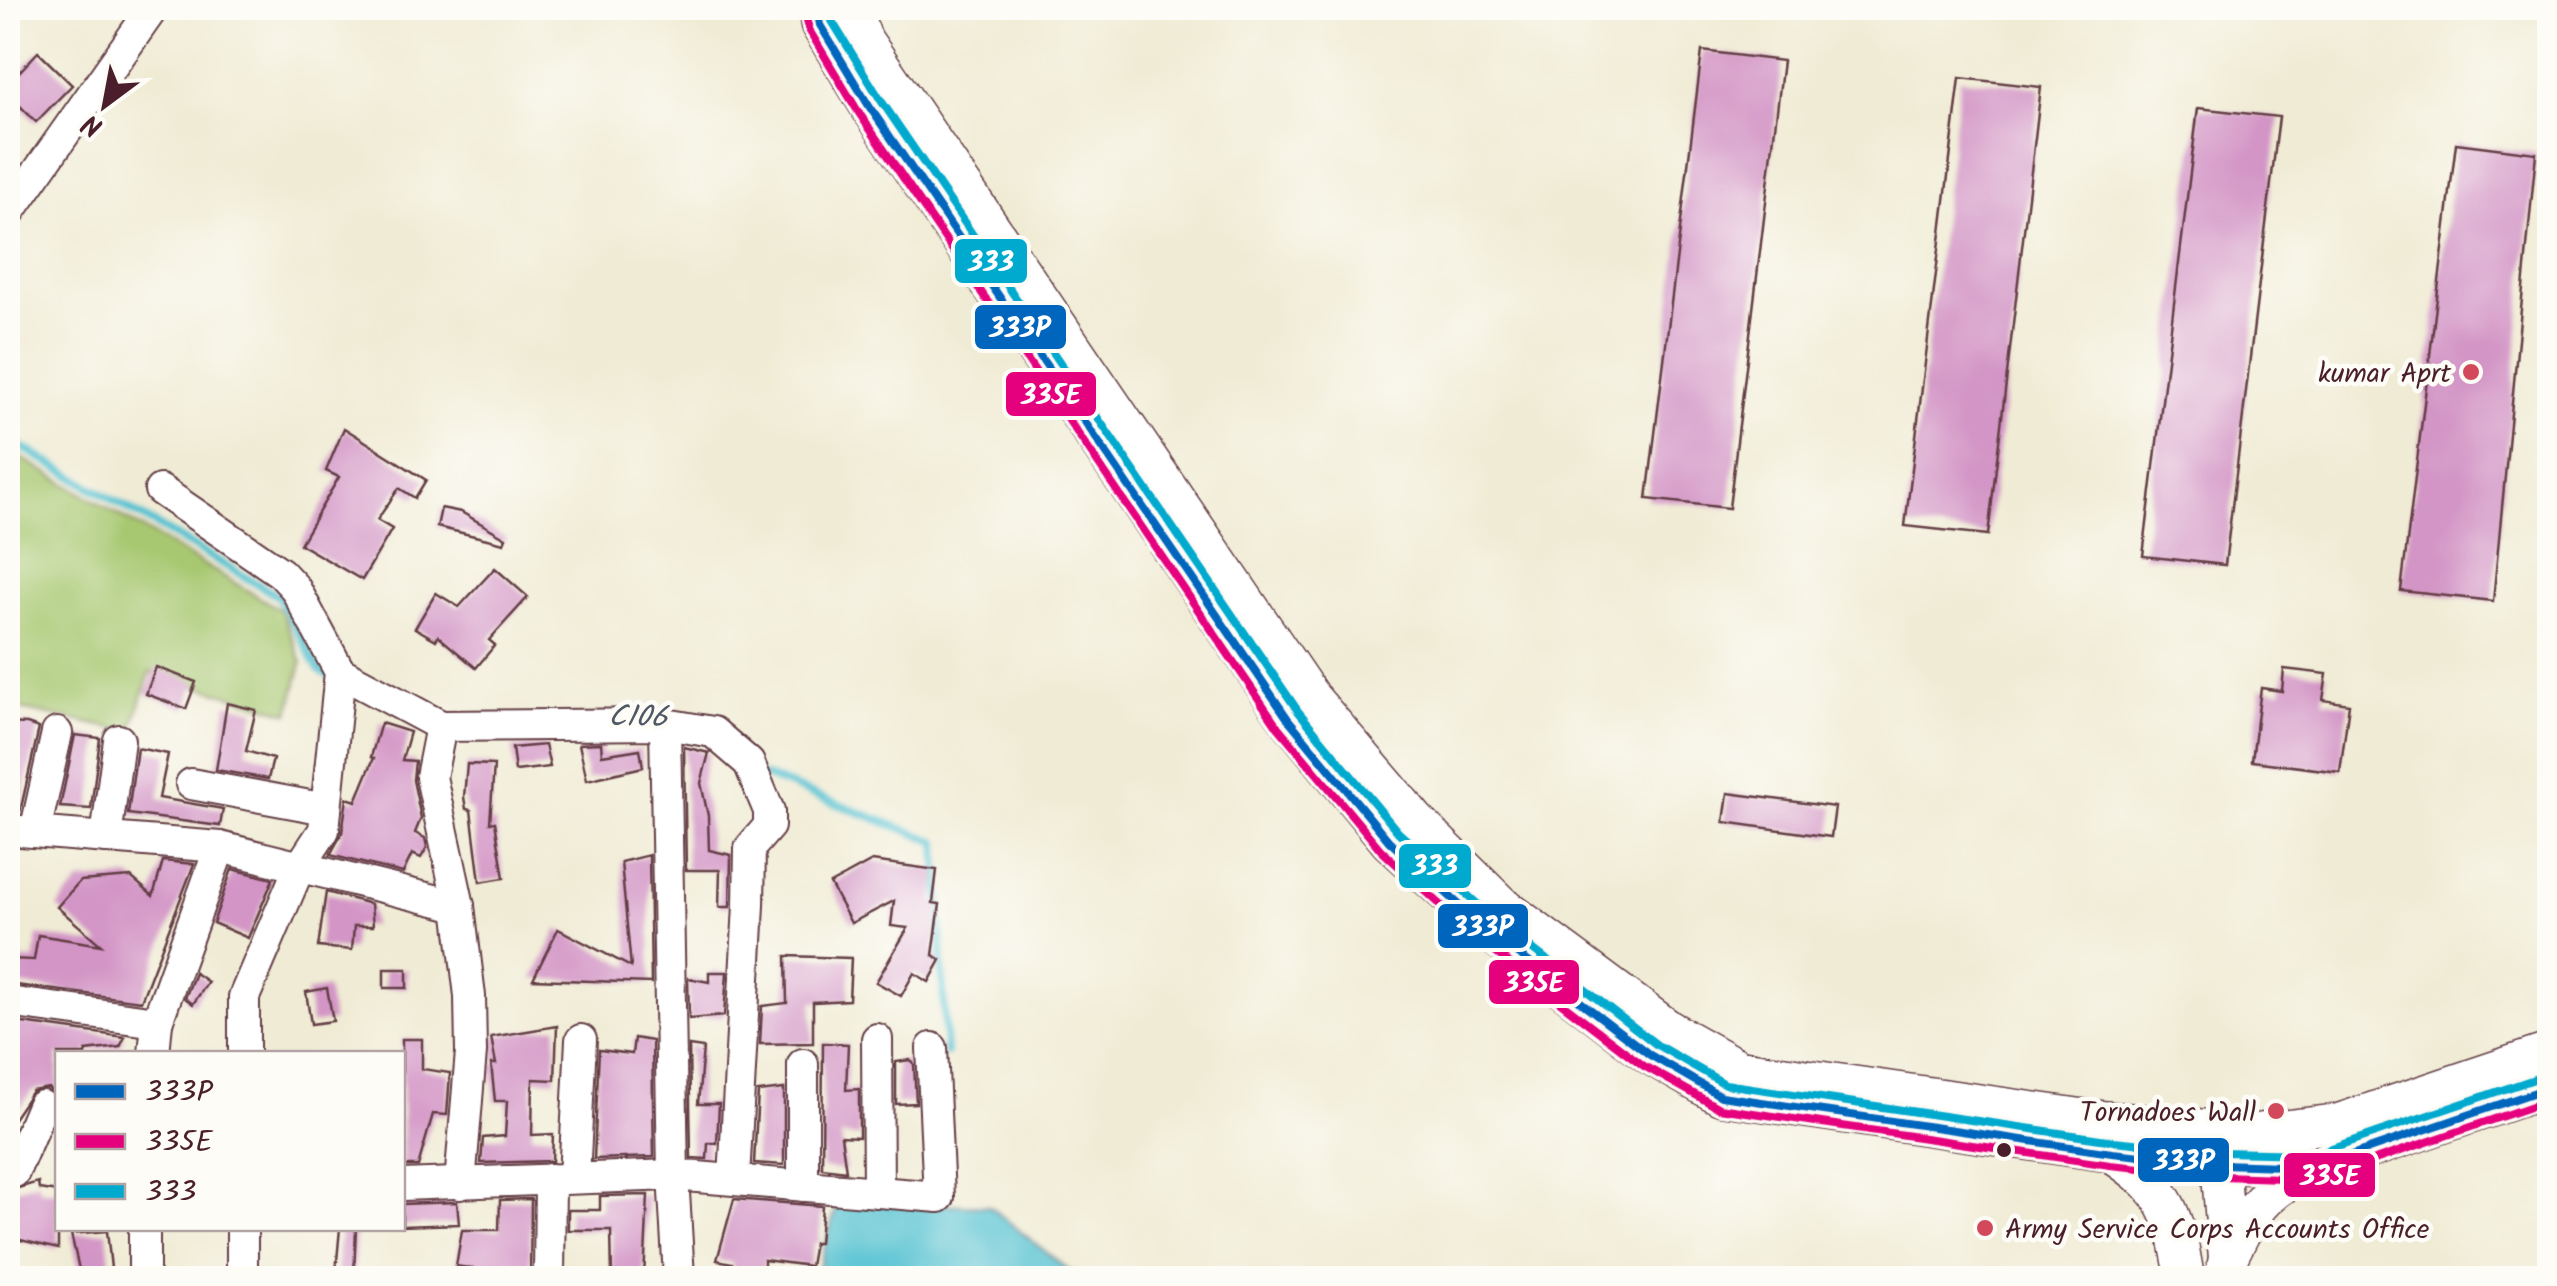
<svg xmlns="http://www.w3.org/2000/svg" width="2557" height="1286" viewBox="0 0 2557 1286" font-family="Kalam,sans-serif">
  <rect width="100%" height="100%" fill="#fdfcf7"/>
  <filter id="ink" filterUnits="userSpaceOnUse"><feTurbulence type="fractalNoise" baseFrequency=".01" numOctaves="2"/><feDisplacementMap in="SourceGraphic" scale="20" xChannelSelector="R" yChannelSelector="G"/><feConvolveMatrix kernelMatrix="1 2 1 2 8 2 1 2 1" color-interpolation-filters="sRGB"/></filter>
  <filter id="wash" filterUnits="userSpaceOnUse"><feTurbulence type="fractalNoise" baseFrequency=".0048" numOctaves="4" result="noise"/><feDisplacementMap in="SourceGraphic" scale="40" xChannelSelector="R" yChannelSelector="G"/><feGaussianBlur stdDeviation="2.25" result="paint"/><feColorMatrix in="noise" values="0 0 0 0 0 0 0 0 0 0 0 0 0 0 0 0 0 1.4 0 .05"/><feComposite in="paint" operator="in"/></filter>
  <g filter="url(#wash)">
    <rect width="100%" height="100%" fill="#f0ebd4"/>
    <!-- green -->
    <path fill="#a7c871" stroke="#78744e" stroke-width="2.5" d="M 8,450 L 281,610 L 302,663 L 289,713 L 150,672 L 131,732 L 11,707 L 15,675 L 8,673 Z"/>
    <!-- water -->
    <path fill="#57c2d2" stroke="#50707e" stroke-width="2.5" d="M 838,1201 L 989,1206 L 1078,1278 L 816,1278 Z"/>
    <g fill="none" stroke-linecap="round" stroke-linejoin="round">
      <!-- stream -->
      <g stroke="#57c2d2" stroke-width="8">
        <path d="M 8,439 L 278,596 L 319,670 L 330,676"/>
        <path d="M 764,776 L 937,842 L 946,1053"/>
      </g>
    </g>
    <g id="blocks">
      <!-- building -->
      <g fill="#d395c6">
        <path d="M 1702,51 L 1783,61 L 1729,508 L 1647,499 Z"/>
        <path d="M 38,52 L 72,85 L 36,122 L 8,94 L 8,84 Z"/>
        <path d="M 1960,78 L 2041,87 L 1988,535 L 1905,526 Z"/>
        <path d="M 2198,108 L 2279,117 L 2225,565 L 2143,556 Z"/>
        <path d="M 2456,143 L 2536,153 L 2493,601 L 2401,591 Z"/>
        <path d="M 344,428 L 426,480 L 415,498 L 399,488 L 377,520 L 392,529 L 362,580 L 300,544 L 339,477 L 326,471 Z"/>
        <path d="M 441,508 L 461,512 L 506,538 L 504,543 L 437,527 Z"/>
        <path d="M 495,568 L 528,597 L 489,640 L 495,645 L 476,668 L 438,636 L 436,640 L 415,628 L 436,593 L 459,607 Z"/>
        <path d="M 156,667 L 196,682 L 186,709 L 146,694 Z"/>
        <path d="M 2284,669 L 2327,674 L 2323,700 L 2349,704 L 2340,772 L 2252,761 L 2261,688 L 2282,691 Z"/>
        <path d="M 227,703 L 256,710 L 246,751 L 273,759 L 268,779 L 216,770 Z"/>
        <path d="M 8,723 L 27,724 L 39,728 L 20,812 L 8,812 Z"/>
        <path d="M 381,723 L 410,732 L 402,760 L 415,761 L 413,780 L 421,818 L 415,833 L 425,838 L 427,847 L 421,858 L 412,854 L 403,873 L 330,855 L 342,833 L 347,798 L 356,801 L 374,758 L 371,757 Z"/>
        <path d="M 75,735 L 100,738 L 91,809 L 60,807 Z"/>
        <path d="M 601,743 L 602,755 L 640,749 L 643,767 L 587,780 L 579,744 Z"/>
        <path d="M 545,745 L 550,767 L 515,771 L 512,748 Z"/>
        <path d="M 684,747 L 709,753 L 701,783 L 708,816 L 709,850 L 731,855 L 730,907 L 719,907 L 720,870 L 686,870 Z"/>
        <path d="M 137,748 L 168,754 L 159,798 L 223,809 L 220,826 L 128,814 Z"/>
        <path d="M 467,764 L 494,765 L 490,823 L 495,822 L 504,878 L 480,882 L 471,810 L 466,809 L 464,797 Z"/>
        <path d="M 1728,793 L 1835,807 L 1831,837 L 1724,822 Z"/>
        <path d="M 649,855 L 651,983 L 533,979 L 558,929 L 631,967 L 621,862 Z"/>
        <path d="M 163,861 L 194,864 L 141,1001 L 8,984 L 8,959 L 34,960 L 38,935 L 101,945 L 57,907 L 80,881 L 131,877 L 153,896 Z"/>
        <path d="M 872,861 L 937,870 L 933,903 L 940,904 L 933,955 L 941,960 L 929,982 L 914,973 L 901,996 L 876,982 L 908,928 L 891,926 L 894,901 L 851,923 L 830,884 Z"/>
        <path d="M 232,869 L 273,879 L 248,938 L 213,923 Z"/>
        <path d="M 326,892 L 371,904 L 373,926 L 354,926 L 352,950 L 318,947 Z"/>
        <path d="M 786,956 L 851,958 L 849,1000 L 813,1002 L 813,1043 L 760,1044 L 762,1006 L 787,1003 Z"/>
        <rect x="384" y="969" width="23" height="19"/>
        <path d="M 709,972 L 727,972 L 724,1016 L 689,1019 L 688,978 L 709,982 Z"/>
        <path d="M 195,973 L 208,982 L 193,1004 L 185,998 Z"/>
        <path d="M 327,988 L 333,1021 L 311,1024 L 306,992 Z"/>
        <path d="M 8,1021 L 125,1037 L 120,1047 L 86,1051 L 85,1054 L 58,1054 L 58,1096 L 48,1088 L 32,1091 L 8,1126 Z"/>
        <path d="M 557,1026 L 555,1080 L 533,1079 L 532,1135 L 553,1134 L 552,1161 L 481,1163 L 483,1138 L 505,1136 L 507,1101 L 495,1101 L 491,1064 L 496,1064 L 491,1037 Z"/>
        <path d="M 634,1038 L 652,1041 L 654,1157 L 594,1159 L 599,1050 L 632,1054 Z"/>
        <path d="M 402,1039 L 422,1039 L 422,1069 L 450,1073 L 447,1115 L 433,1114 L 418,1166 L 402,1166 Z"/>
        <path d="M 823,1043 L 848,1044 L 846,1090 L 859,1089 L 859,1137 L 841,1136 L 846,1171 L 822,1168 Z"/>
        <path d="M 689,1046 L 703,1048 L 698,1104 L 719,1104 L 717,1143 L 708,1143 L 707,1159 L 691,1158 Z"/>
        <path d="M 910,1060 L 914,1064 L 916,1103 L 896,1104 L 896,1062 Z"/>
        <path d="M 784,1089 L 784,1165 L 754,1163 L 758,1092 Z"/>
        <path d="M 38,1182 L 39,1189 L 58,1192 L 58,1249 L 8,1237 L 8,1191 Z"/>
        <path d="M 648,1195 L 644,1278 L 612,1278 L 611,1230 L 568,1230 L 568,1210 L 600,1210 L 600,1196 Z"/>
        <path d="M 531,1199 L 530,1278 L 482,1278 L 482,1270 L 456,1266 L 462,1230 L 499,1230 L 500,1200 Z"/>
        <path d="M 734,1199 L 822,1206 L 819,1243 L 814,1243 L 810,1266 L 764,1260 L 764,1278 L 731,1278 L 732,1263 L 717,1260 Z"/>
        <path d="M 457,1202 L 459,1224 L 402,1226 L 402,1204 Z"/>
        <path d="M 340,1228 L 356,1228 L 354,1274 L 336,1272 Z"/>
        <path d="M 107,1231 L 112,1278 L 81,1278 L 71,1234 Z"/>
      </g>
    </g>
  </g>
  <g filter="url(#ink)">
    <use href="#blocks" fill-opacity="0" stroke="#633e44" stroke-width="2.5"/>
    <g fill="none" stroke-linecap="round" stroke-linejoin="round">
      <defs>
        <g id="minor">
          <path d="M 8,214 L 153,8"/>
          <path d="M 160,490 L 281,573 L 295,588 L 340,672 L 324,830 L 299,868 L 244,997 L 244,1054"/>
          <path d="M 340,672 L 441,726 L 665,724 L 673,1175 L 679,1278"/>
          <path d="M 665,724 L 713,732 L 749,763 L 769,811 L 769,826 L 750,848 L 749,905 L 734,1179"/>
          <path d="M 441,726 L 431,777 L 459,906 L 470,996 L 471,1052 L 460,1184"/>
          <path d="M 191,784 L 326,809"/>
          <path d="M 8,830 L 220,847 L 459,906"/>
          <path d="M 35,832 L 57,733"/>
          <path d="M 106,838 L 119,740"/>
          <path d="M 8,1002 L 157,1022"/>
          <path d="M 877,1039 L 878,1192"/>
          <path d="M 154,1054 L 157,1022 L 220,847"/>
          <path d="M 803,1064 L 803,1186"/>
          <path d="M 8,1172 L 14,1172 L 42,1106"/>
          <path d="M 574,1178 L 581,1040"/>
          <path d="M 402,1185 L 673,1175 L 939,1197 L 932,1048"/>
          <path d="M 144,1228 L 144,1278"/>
          <path d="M 242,1278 L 242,1228"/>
          <path d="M 549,1278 L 550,1179"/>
        </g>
        <g id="major">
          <path d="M 817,8 L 820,25 L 869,106 L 1288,719 L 1389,841 L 1487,930 L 1650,1055 L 1721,1096 L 2112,1153 L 2220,1164 L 2316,1167 L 2550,1087"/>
          <path d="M 850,8 L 864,41 L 1311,698 L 1416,821 L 1501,905 L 1668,1029 L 1739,1069 L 2088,1119 L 2255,1133 L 2339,1123 L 2550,1052"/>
          <path d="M 2218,1139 L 2228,1258 L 2224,1278"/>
          <path d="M 2112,1154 C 2168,1189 2175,1216 2185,1278"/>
          <path d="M 2228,1258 C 2253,1208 2261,1192 2313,1168"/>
        </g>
      </defs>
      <!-- minor casing -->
      <use href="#minor" stroke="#633e44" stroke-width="34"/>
      <!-- major casing -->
      <use href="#major" stroke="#633e44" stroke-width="41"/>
      <!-- minor -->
      <use href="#minor" stroke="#fff" stroke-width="30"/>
      <!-- major -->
      <use href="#major" stroke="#fff" stroke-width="38"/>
      <defs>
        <path id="bus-1" d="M 817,8 L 820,25 L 869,106 L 1288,719 L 1389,841 L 1487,930 L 1650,1055 L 1721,1096 L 2112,1153 L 2220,1164 L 2316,1167 L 2550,1087"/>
        <path id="bus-2" d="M 805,10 L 809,30 L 859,113 L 1278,727 L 1381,850 L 1479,940 L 1644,1066 L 1719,1108 L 2110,1165 L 2220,1176 L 2319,1179 L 2550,1100"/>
        <path id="bus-3" d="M 830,8 L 832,21 L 880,99 L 1298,711 L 1398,832 L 1495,920 L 1657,1045 L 1725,1084 L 2114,1141 L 2221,1152 L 2314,1154 L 2546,1075"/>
      </defs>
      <!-- bus-1 casing -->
      <use href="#bus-1" stroke="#fdfcf7" stroke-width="15"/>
      <!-- bus-2 casing -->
      <use href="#bus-2" stroke="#fdfcf7" stroke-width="15"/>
      <!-- bus-3 casing -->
      <use href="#bus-3" stroke="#fdfcf7" stroke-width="15"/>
      <!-- bus-1 -->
      <use href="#bus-1" stroke="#0065bd" stroke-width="8"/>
      <!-- bus-2 -->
      <use href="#bus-2" stroke="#e5007d" stroke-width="8"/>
      <!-- bus-3 -->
      <use href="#bus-3" stroke="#00a9ce" stroke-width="8"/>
    </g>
  </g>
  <!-- markers -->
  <g fill="#d1495b" stroke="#fdfcf7" stroke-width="4">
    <circle cx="2471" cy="372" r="10"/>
    <circle cx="2276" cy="1111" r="10"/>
    <circle cx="1985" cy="1228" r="10"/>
  </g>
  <circle fill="#4a1f2b" stroke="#fdfcf7" stroke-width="4" cx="2004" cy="1150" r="9"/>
  <g text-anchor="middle" stroke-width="9" stroke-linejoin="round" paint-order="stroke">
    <!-- poi labels -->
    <g font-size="28" fill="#4a1f2b" stroke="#fdfcf7" text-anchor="end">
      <text x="2451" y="382">kumar Aprt</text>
      <text x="2256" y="1121">Tornadoes Wall</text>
      <text x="2005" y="1238" text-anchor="start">Army Service Corps Accounts Office</text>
    </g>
    <!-- water labels -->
    <g font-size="30" font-style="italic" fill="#4f5865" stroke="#fdfcf7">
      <text transform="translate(638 716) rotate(1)" y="10">C106</text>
    </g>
  </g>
  <g stroke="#fdfcf7" stroke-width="4">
    <rect x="953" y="237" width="76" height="48" rx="10" fill="#00a9ce"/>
    <rect x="973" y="303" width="95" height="48" rx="10" fill="#0065bd"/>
    <rect x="1004" y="370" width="94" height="48" rx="10" fill="#e5007d"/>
    <rect x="1397" y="842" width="76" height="48" rx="10" fill="#00a9ce"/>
    <rect x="1436" y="902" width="94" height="48" rx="10" fill="#0065bd"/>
    <rect x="1487" y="958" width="94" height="48" rx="10" fill="#e5007d"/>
    <rect x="2136" y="1136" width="95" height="48" rx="10" fill="#0065bd"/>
    <rect x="2282" y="1151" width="95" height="48" rx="10" fill="#e5007d"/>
  </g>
  <g font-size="28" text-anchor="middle" font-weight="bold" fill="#fff">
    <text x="991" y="271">333</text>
    <text x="1020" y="337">333P</text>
    <text x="1051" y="404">335E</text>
    <text x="1435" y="875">333</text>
    <text x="1483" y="936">333P</text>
    <text x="1534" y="992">335E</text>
    <text x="2184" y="1170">333P</text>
    <text x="2330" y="1185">335E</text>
  </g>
  <!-- margin -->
  <rect width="2557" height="1286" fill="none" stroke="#fdfcf7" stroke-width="40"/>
  <!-- legend -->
  <rect x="55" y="1051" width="350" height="180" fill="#fdfcf7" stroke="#b5a4a5" stroke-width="2.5"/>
  <rect x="75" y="1084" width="50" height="15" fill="#0065bd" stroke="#b5a4a5" stroke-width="2.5"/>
  <text x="145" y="1101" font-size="30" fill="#4a1f2b">333P</text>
  <rect x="75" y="1134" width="50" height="15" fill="#e5007d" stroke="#b5a4a5" stroke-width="2.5"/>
  <text x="145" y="1151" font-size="30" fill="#4a1f2b">335E</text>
  <rect x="75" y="1184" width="50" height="15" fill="#00a9ce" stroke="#b5a4a5" stroke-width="2.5"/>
  <text x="145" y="1201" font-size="30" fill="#4a1f2b">333</text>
  <!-- north arrow -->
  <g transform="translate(105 105) rotate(212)" stroke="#fdfcf7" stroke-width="8" paint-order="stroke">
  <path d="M0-8L18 38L0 25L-18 38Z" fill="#4a1f2b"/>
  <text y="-15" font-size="28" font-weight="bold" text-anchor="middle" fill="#4a1f2b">N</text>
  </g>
</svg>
